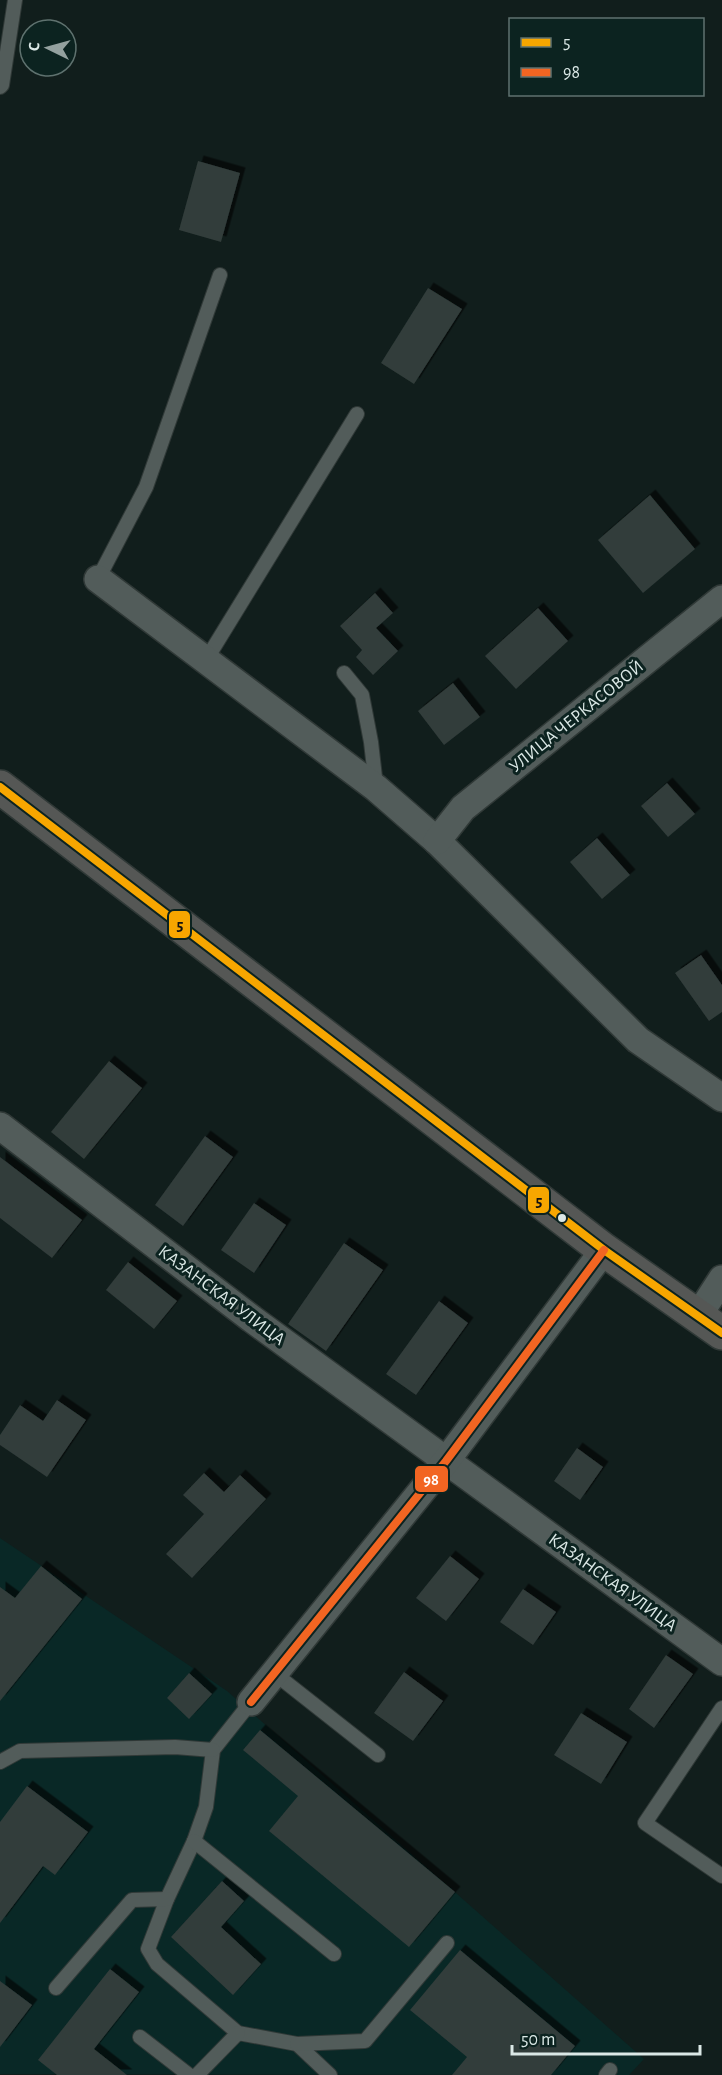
<svg xmlns="http://www.w3.org/2000/svg" width="722" height="2075" viewBox="0 0 722 2075" font-family="'Alegreya Sans',sans-serif">
  <defs>
    <filter id="shadow"><feDropShadow dx="5.5" dy="-5.5" stdDeviation="0" flood-color="#0009"/></filter>
  </defs>
  <rect width="100%" height="100%" fill="#111e1c"/>
  <!-- built -->
  <path fill="#092826" d="M 0,1538 L 227,1691 L 644,2059 L 629,2075 L 0,2074 Z"/>
  <!-- building -->
  <g fill="#313c3a" filter="url(#shadow)">
    <path d="M 198,161 L 240,173 L 221,242 L 179,230 Z"/>
    <path d="M 428,288 L 462,309 L 414,384 L 381,363 Z"/>
    <path d="M 650,495 L 695,549 L 643,593 L 598,540 Z"/>
    <path d="M 375,593 L 393,613 L 376,628 L 398,651 L 373,675 L 356,657 L 362,650 L 340,626 Z"/>
    <path d="M 538,608 L 568,641 L 516,689 L 485,656 Z"/>
    <path d="M 453,683 L 480,717 L 444,745 L 418,711 Z"/>
    <path d="M 667,783 L 695,814 L 668,837 L 641,806 Z"/>
    <path d="M 597,838 L 630,875 L 602,899 L 570,862 Z"/>
    <path d="M 701,955 L 722,985 L 722,1012 L 709,1021 L 675,973 Z"/>
    <path d="M 109,1061 L 142,1088 L 84,1159 L 51,1132 Z"/>
    <path d="M 205,1136 L 233,1157 L 183,1226 L 155,1205 Z"/>
    <path d="M 0,1157 L 82,1220 L 52,1258 L 0,1218 Z"/>
    <path d="M 254,1203 L 286,1225 L 254,1273 L 221,1250 Z"/>
    <path d="M 344,1243 L 383,1270 L 326,1351 L 288,1324 Z"/>
    <path d="M 128,1262 L 177,1301 L 154,1329 L 106,1290 Z"/>
    <path d="M 439,1301 L 468,1323 L 416,1395 L 386,1374 Z"/>
    <path d="M 57,1400 L 86,1420 L 47,1477 L 0,1445 L 0,1435 L 20,1405 L 43,1421 Z"/>
    <path d="M 577,1448 L 603,1467 L 580,1500 L 554,1481 Z"/>
    <path d="M 204,1473 L 224,1492 L 240,1475 L 266,1499 L 192,1578 L 166,1554 L 204,1514 L 183,1495 Z"/>
    <path d="M 450,1556 L 479,1579 L 446,1621 L 416,1598 Z"/>
    <path d="M 41,1566 L 82,1599 L 0,1701 L 0,1587 L 15,1598 Z"/>
    <path d="M 523,1589 L 556,1612 L 533,1645 L 500,1622 Z"/>
    <path d="M 666,1655 L 693,1674 L 654,1728 L 629,1709 Z"/>
    <path d="M 404,1672 L 443,1701 L 413,1741 L 374,1713 Z"/>
    <path d="M 189,1673 L 212,1694 L 189,1719 L 167,1698 Z"/>
    <path d="M 581,1713 L 627,1742 L 601,1784 L 554,1755 Z"/>
    <path d="M 260,1730 L 455,1892 L 409,1947 L 269,1831 L 298,1796 L 243,1750 Z"/>
    <path d="M 27,1786 L 88,1832 L 55,1875 L 43,1866 L 0,1923 L 0,1822 Z"/>
    <path d="M 222,1881 L 244,1901 L 221,1927 L 261,1964 L 233,1995 L 171,1937 Z"/>
    <path d="M 460,1950 L 575,2046 L 551,2075 L 452,2075 L 467,2057 L 410,2010 Z"/>
    <path d="M 110,1969 L 139,1992 L 94,2049 L 127,2075 L 57,2075 L 38,2060 Z"/>
    <path d="M 0,1981 L 32,2005 L 0,2047 Z"/>
  </g>
  <g fill="none" stroke-linecap="round" stroke-linejoin="round">
    <defs>
      <g id="lane">
        <path d="M 0,87 L 2,85 L 15,0"/>
        <path d="M 98,579 L 146,487 L 220,275"/>
        <path d="M 206,660 L 357,414"/>
        <path d="M 344,673 L 362,695 L 371,742 L 376,786"/>
        <path d="M 274,1673 L 378,1755"/>
        <path d="M 251,1702 L 213,1750 L 206,1807 L 194,1841 L 167,1899 L 148,1949 L 157,1964 L 238,2033 L 297,2044 L 330,2075"/>
        <path d="M 722,1708 L 645,1823 L 722,1876"/>
        <path d="M 0,1762 L 20,1751 L 175,1747 L 213,1750"/>
        <path d="M 194,1841 L 334,1954"/>
        <path d="M 56,1988 L 132,1900 L 167,1899"/>
        <path d="M 140,2037 L 189,2075"/>
        <path d="M 297,2044 L 365,2041 L 447,1943"/>
        <path d="M 197,2075 L 238,2033"/>
        <path d="M 606,2075 L 610,2070"/>
      </g>
      <g id="street">
        <path d="M 98,579 L 376,788 L 437,841 L 638,1040 L 722,1098"/>
        <path d="M 437,841 L 463,808 L 722,599"/>
        <path d="M 0,1126 L 252,1319 L 722,1662"/>
        <path d="M 698,1316 L 722,1279"/>
        <path d="M 251,1702 L 446,1461 L 604,1250"/>
      </g>
      <path id="primary" d="M 0,787 L 604,1250 L 722,1333"/>
    </defs>
    <!-- lane casing -->
    <use href="#lane" stroke="#303937" stroke-width="16"/>
    <!-- street casing -->
    <use href="#street" stroke="#303937" stroke-width="30"/>
    <!-- primary casing -->
    <use href="#primary" stroke="#303937" stroke-width="36"/>
    <!-- lane -->
    <use href="#lane" stroke="#525c5a" stroke-width="14"/>
    <!-- street -->
    <use href="#street" stroke="#525c5a" stroke-width="27"/>
    <!-- primary -->
    <use href="#primary" stroke="#555755" stroke-width="33"/>
    <defs>
      <path id="bus-1" d="M 0,787 L 604,1250 L 722,1333"/>
      <path id="bus-2" d="M 251,1702 L 446,1461 L 604,1250"/>
    </defs>
    <!-- bus-1 casing -->
    <use href="#bus-1" stroke="#0c2320" stroke-width="12"/>
    <!-- bus-2 casing -->
    <use href="#bus-2" stroke="#0c2320" stroke-width="12"/>
    <!-- bus-1 -->
    <use href="#bus-1" stroke="#f7a600" stroke-width="8"/>
    <!-- bus-2 -->
    <use href="#bus-2" stroke="#f26522" stroke-width="8"/>
  </g>
  <!-- markers -->
  <circle fill="#dbe8e6" stroke="#0c2320" stroke-width="2" cx="562" cy="1218" r="5"/>
  <g text-anchor="middle" stroke-width="6" stroke-linejoin="round" paint-order="stroke">
    <!-- street labels -->
    <g font-size="18" fill="#dbe8e6" stroke="#0c2320">
      <text transform="translate(576 716) rotate(-39)" y="6">УЛИЦА ЧЕРКАСОВОЙ</text>
      <text transform="translate(222 1295) rotate(37)" y="6">КАЗАНСКАЯ УЛИЦА</text>
      <text transform="translate(613 1582) rotate(36)" y="6">КАЗАНСКАЯ УЛИЦА</text>
    </g>
  </g>
  <g stroke="#0c2320" stroke-width="2">
    <rect x="168" y="910" width="23" height="29" rx="6" fill="#f7a600"/>
    <rect x="527" y="1186" width="23" height="28" rx="6" fill="#f7a600"/>
    <rect x="414" y="1465" width="35" height="28" rx="6" fill="#f26522"/>
  </g>
  <g font-size="16" text-anchor="middle" font-weight="bold" fill="#fff">
    <text x="431" y="1485">98</text>
  </g>
  <g font-size="16" text-anchor="middle" font-weight="bold" fill="#111">
    <text x="180" y="930">5</text>
    <text x="539" y="1206">5</text>
  </g>
  <!-- legend -->
  <rect x="509" y="18" width="195" height="78" fill="#0c2320" stroke="#5f726f" stroke-width="1.5"/>
  <rect x="521" y="38" width="30" height="9" fill="#f7a600" stroke="#5f726f" stroke-width="1.5"/>
  <text x="563" y="48" font-size="18" fill="#dbe8e6">5</text>
  <rect x="521" y="68" width="30" height="9" fill="#f26522" stroke="#5f726f" stroke-width="1.5"/>
  <text x="563" y="78" font-size="18" fill="#dbe8e6">98</text>
  <!-- north arrow -->
  <g transform="translate(48 48) rotate(275)"><circle r="28" fill="#0c2320" stroke="#5f726f" stroke-width="1.5"/>
  <path d="M0-4.5L10 22L0 15L-10 22Z" fill="#94a19f"/>
  <text y="-9" font-size="16" font-weight="bold" text-anchor="middle" fill="#dbe8e6">С</text>
  </g>
  <!-- scale -->
  <path d="M512 2045v9h188v-9" fill="none" stroke="#dbe8e6" stroke-width="3"/>
  <text x="521" y="2045" font-size="18" fill="#dbe8e6" stroke="#0c2320" stroke-width="4.5" paint-order="stroke">50 m</text>
</svg>
